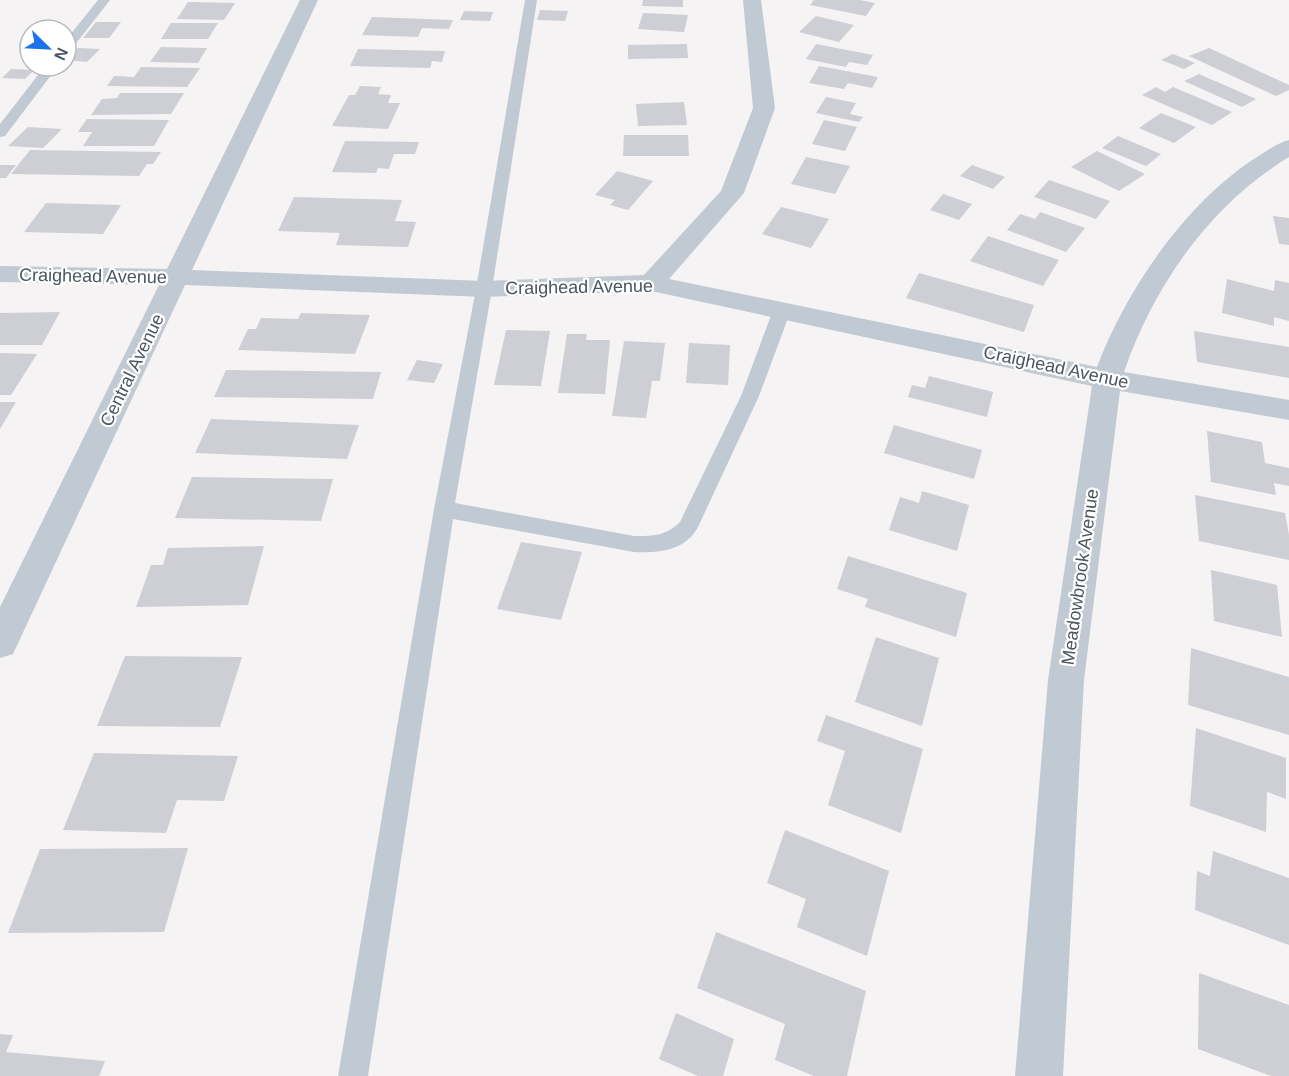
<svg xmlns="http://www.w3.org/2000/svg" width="1289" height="1076" viewBox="0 0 1289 1076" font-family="Arial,sans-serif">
  <rect width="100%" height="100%" fill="#f5f3f3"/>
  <!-- building -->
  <g fill="#cdcfd5">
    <path d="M 643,0 L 683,0 L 683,7 L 642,6 Z"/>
    <path d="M 814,0 L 860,0 L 875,3 L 866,16 L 810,5 Z"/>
    <path d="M 188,2 L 235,3 L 224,20 L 177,19 Z"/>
    <path d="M 540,10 L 568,11 L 565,21 L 537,20 Z"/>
    <path d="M 464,11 L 493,12 L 490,21 L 460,20 Z"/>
    <path d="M 643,13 L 688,15 L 684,32 L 638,29 Z"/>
    <path d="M 816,16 L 854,25 L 839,42 L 799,32 Z"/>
    <path d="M 372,17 L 453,20 L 449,29 L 422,28 L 418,37 L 362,35 Z"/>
    <path d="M 96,22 L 121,22 L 109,38 L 83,38 Z"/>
    <path d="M 171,23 L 218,23 L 208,39 L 161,39 Z"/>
    <path d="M 687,44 L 688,58 L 628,59 L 628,45 Z"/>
    <path d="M 816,44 L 873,55 L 867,65 L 849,62 L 846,67 L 806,59 Z"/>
    <path d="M 161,47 L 207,48 L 198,63 L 150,62 Z"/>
    <path d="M 78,48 L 100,49 L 87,62 L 66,60 Z"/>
    <path d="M 1209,48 L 1289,85 L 1289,90 L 1276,96 L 1189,56 Z"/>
    <path d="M 358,49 L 445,51 L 442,62 L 432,61 L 430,68 L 350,66 Z"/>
    <path d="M 1173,54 L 1195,63 L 1184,69 L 1161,60 Z"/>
    <path d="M 819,66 L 878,77 L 872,88 L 848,83 L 844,89 L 809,83 Z"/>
    <path d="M 141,67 L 200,68 L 187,87 L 107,86 L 114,76 L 134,77 Z"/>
    <path d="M 11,69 L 34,70 L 25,79 L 2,78 Z"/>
    <path d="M 1199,74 L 1256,99 L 1242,107 L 1184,81 Z"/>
    <path d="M 360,86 L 381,87 L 378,94 L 391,95 L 388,103 L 400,103 L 388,129 L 332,126 L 349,95 L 355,95 Z"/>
    <path d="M 1156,87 L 1165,92 L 1173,87 L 1232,112 L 1212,125 L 1142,95 Z"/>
    <path d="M 120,93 L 184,93 L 171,114 L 91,115 L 102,99 L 117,98 Z"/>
    <path d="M 826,97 L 856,103 L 850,114 L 863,117 L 859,122 L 816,113 Z"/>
    <path d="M 684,102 L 687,125 L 638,126 L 636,104 Z"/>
    <path d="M 1161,113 L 1196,127 L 1174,143 L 1139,128 Z"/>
    <path d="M 87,119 L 169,120 L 154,146 L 83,146 L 92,132 L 78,132 Z"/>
    <path d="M 824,120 L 857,127 L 845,151 L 812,144 Z"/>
    <path d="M 28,127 L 62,129 L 43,148 L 8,146 Z"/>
    <path d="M 624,135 L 688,135 L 689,156 L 623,156 Z"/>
    <path d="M 1118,136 L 1161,154 L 1146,166 L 1102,148 Z"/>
    <path d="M 345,141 L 419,142 L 415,154 L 394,154 L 389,169 L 378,168 L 376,173 L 332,172 Z"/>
    <path d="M 30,150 L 161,152 L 153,164 L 147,164 L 139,176 L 11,174 Z"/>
    <path d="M 1097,151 L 1145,174 L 1119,191 L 1071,167 Z"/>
    <path d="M 806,157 L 850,166 L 835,194 L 791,184 Z"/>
    <path d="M 0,165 L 16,165 L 6,178 L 0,178 Z"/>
    <path d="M 972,165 L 1005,177 L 993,189 L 960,176 Z"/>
    <path d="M 617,171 L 653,181 L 628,210 L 610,205 L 615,200 L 595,195 Z"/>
    <path d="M 1049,180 L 1110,201 L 1096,219 L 1034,197 Z"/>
    <path d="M 943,194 L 972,204 L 959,220 L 930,210 Z"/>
    <path d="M 294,197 L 402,200 L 395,221 L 416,222 L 408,247 L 336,245 L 340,233 L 278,231 Z"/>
    <path d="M 46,203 L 121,205 L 103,234 L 24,232 Z"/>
    <path d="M 781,207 L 829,219 L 811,248 L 762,234 Z"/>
    <path d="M 1040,212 L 1085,228 L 1066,252 L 1007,230 L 1020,214 L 1035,219 Z"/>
    <path d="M 1273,216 L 1289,218 L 1289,245 L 1279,244 Z"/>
    <path d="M 988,236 L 1059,260 L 1043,286 L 970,261 Z"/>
    <path d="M 919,273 L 1034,305 L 1024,332 L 906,298 Z"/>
    <path d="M 1227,279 L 1274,291 L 1275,280 L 1289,283 L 1289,321 L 1274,317 L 1274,326 L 1222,313 Z"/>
    <path d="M 60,312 L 42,345 L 0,345 L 0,313 Z"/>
    <path d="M 301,313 L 370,315 L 355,354 L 238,350 L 248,329 L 256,329 L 261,318 L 298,319 Z"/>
    <path d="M 506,330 L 550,331 L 541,386 L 494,385 Z"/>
    <path d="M 1194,331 L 1289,347 L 1289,378 L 1197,362 Z"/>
    <path d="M 567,334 L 587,334 L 586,340 L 610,340 L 605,394 L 558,393 Z"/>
    <path d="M 624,341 L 665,343 L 660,381 L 652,381 L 646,418 L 612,416 Z"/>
    <path d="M 689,343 L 730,345 L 728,385 L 686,383 Z"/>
    <path d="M 0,353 L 37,354 L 11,395 L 0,395 Z"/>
    <path d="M 417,360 L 443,364 L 434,383 L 407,380 Z"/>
    <path d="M 226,370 L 381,372 L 373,399 L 214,397 Z"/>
    <path d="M 929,376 L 993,392 L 987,417 L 908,397 L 912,385 L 925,388 Z"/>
    <path d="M 0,402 L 16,402 L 0,429 Z"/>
    <path d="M 211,419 L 359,425 L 347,459 L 195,453 Z"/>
    <path d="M 894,425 L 982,450 L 974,479 L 884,453 Z"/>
    <path d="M 1207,431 L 1262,442 L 1265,463 L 1289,468 L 1289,486 L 1274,483 L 1276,495 L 1211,482 Z"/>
    <path d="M 192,477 L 333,479 L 321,521 L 175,518 Z"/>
    <path d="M 922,491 L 969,505 L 957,551 L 889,530 L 900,497 L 919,503 Z"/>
    <path d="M 1195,495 L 1285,513 L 1289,535 L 1289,560 L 1199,541 Z"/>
    <path d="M 521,542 L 582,552 L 561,620 L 497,609 Z"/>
    <path d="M 264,546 L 248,605 L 136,607 L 151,565 L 163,565 L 168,548 Z"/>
    <path d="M 848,556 L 967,593 L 956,637 L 865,607 L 868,599 L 837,589 Z"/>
    <path d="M 1211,570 L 1277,585 L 1282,637 L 1214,621 Z"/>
    <path d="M 876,637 L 939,658 L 922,726 L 855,702 Z"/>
    <path d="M 1191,648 L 1289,677 L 1289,735 L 1188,705 Z"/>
    <path d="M 125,656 L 242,657 L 220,727 L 97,726 Z"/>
    <path d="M 826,715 L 923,749 L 901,833 L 828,805 L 845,751 L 817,741 Z"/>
    <path d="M 1196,728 L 1286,758 L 1286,799 L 1267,792 L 1266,832 L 1190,806 Z"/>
    <path d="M 94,753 L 238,756 L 224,801 L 177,800 L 166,833 L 63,830 Z"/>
    <path d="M 785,830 L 889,871 L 867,956 L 797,927 L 806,899 L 767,883 Z"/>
    <path d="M 188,848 L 164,932 L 8,933 L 40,849 Z"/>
    <path d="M 1213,851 L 1289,878 L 1289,945 L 1195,910 L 1197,871 L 1210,876 Z"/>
    <path d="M 716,932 L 866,991 L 847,1076 L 814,1076 L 775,1060 L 785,1024 L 697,988 Z"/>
    <path d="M 1199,973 L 1289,1005 L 1289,1076 L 1271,1076 L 1198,1049 Z"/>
    <path d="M 676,1013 L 734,1039 L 723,1076 L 698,1076 L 659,1059 Z"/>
    <path d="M 0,1034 L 13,1035 L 6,1052 L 105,1061 L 99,1076 L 0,1076 Z"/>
  </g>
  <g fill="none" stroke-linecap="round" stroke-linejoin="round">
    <!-- lane -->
    <g fill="#c1cad2" fill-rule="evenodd">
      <path d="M 98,0 L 110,0 L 70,51 L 66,52 L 66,40 Z"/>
      <path d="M 525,0 L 537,0 L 492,289 L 455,503 L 634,536 C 654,536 666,536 680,522 L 741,396 L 773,310 L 776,306 L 788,306 L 791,310 L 759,396 L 698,527 C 685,551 659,553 634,552 L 453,519 L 368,1076 L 338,1076 L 434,509 L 476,289 Z"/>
      <path d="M 45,66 L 58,66 L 5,136 L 0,137 L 0,124 Z"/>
    </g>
    <!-- street -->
    <path fill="#c1cad2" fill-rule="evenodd" d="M 300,0 L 318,0 L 192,270 L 484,281 L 644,275 L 721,191 L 753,108 L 743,0 L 761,0 L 775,108 L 744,193 L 669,279 L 1097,367 C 1126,290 1186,202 1257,157 C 1267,151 1277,143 1289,140 L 1289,157 C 1210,205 1154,285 1124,372 L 1289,400 L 1289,420 L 1120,391 L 1084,680 L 1063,1076 L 1015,1076 L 1048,680 L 1092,386 L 651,291 L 484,297 L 185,285 L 13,654 L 0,658 L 0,607 L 159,285 L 0,282 L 0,266 L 167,269 Z"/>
  </g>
  <g text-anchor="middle" stroke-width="4.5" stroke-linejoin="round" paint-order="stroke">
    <!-- street labels -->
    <g font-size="18" fill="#4a5661" stroke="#fff">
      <text transform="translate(93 276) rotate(1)" y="6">Craighead Avenue</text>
      <text transform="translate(579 287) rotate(-1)" y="6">Craighead Avenue</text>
      <text transform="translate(1056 367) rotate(12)" y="6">Craighead Avenue</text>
      <text transform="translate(132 370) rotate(-64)" y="6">Central Avenue</text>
      <text transform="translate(1080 577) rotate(-82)" y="6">Meadowbrook Avenue</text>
    </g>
  </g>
  <!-- north arrow -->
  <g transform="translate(48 48) rotate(114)"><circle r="28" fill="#ffffff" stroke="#b7bbc0" stroke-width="1.5"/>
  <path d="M0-4.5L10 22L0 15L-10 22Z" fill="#1a73e8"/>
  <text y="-9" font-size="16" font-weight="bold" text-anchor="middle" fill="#4a5661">N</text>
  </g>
</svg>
